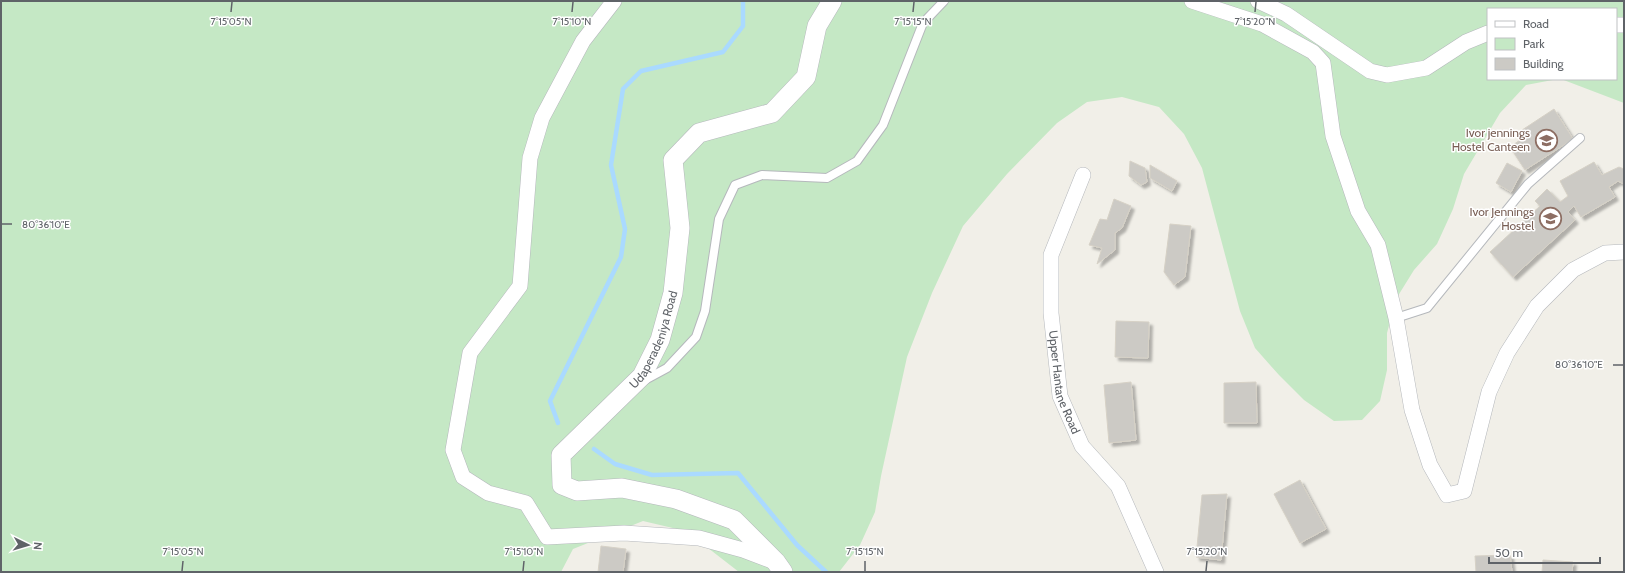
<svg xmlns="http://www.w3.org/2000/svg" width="1625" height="573" viewBox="0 0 1625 573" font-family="Cabin,sans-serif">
  <defs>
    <filter id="shadow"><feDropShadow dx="3.5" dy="3.5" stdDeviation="1" flood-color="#0004"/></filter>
  </defs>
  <rect width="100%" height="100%" fill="#f1efe8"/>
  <!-- green -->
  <path fill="#c5e8c5" d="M 1,1 L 1624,1 L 1624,103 L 1561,79 L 1616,79 L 1616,9 L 1488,9 L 1488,79 L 1558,79 L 1526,85 L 1500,113 L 1464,174 L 1453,209 L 1437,244 L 1414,270 L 1396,299 L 1387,333 L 1387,370 L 1380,401 L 1362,420 L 1334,421 L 1304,400 L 1279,375 L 1255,348 L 1240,311 L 1202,168 L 1184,134 L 1159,107 L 1122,97 L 1087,102 L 1057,123 L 1007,174 L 963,226 L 932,293 L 907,357 L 881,476 L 875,512 L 860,545 L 839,572 L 739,572 L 708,548 L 677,529 L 643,521 L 573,549 L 561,572 L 1,572 Z"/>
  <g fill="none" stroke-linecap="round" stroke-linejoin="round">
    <!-- stream -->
    <g stroke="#aadaff" stroke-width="4.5">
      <path d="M 558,423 L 550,401 L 621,257 L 625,229 L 611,165 L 623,89 L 641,71 L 723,52 L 743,26 L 743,1"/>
      <path d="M 594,449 L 615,464 L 652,475 L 738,473 L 797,545 L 826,572"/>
    </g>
  </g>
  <!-- building -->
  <g fill="#cccac5" stroke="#d6d1c6" filter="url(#shadow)">
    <path d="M 1554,109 L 1573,139 L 1525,170 L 1510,147 L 1520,140 L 1516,134 Z"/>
    <path d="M 1130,161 L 1145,168 L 1147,182 L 1141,185 L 1129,176 Z"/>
    <path d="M 1594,162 L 1602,175 L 1619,167 L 1624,169 L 1624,184 L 1618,181 L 1609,187 L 1615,197 L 1581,217 L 1574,206 L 1568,212 L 1575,220 L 1513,277 L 1490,252 L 1540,206 L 1535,201 L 1547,189 L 1560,202 L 1568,196 L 1560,181 Z"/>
    <path d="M 1507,163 L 1522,171 L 1511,192 L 1496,183 Z"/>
    <path d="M 1150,165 L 1177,181 L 1172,191 L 1150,178 Z"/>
    <path d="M 1114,199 L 1131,206 L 1122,228 L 1115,233 L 1115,250 L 1097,264 L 1102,248 L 1089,245 L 1100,219 L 1107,220 Z"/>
    <path d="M 1170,224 L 1191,226 L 1185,277 L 1174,285 L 1164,272 Z"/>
    <path d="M 1116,321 L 1149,322 L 1148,358 L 1115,357 Z"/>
    <path d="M 1131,382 L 1136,440 L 1109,443 L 1104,385 Z"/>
    <path d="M 1256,382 L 1257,423 L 1224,423 L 1224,383 Z"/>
    <path d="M 1300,480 L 1326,529 L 1300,543 L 1274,494 Z"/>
    <path d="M 1227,494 L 1221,560 L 1196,557 L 1202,495 Z"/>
    <path d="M 601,546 L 626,549 L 623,572 L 598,572 Z"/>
    <path d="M 1510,555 L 1512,572 L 1476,572 L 1475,556 Z"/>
    <path d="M 1543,560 L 1573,562 L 1572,572 L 1542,572 Z"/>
  </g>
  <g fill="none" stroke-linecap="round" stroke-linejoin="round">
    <defs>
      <g id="service">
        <path d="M 1396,318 L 1427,308 L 1528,184 L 1580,138"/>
        <path d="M 643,381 L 667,368 L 696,337 L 705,311 L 719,219 L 735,185 L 762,175 L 827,178 L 857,161 L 883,125 L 923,23 L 944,1"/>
      </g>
      <g id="minor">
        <path d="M 614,1 L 583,41 L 542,118 L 530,158 L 520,286 L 470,353 L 453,450 L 463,477 L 488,493 L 526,503 L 547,537 L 624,533 L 699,538 L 743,550 L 775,562"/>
        <path d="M 1192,1 L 1262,24 L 1313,52 L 1323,63 L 1333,136 L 1358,211 L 1378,245 L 1396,318 L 1412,410 L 1430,465 L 1447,495 L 1464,491 L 1489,392 L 1507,353 L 1537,306 L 1573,270 L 1605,253 L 1624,252"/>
        <path d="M 1258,1 L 1286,14 L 1370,71 L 1387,75 L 1426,68 L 1466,42 L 1488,33"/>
        <path d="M 1616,25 L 1624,25"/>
        <path id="s1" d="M 1083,175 L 1051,255 L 1051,313 L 1060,396 L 1082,446 L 1118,486 L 1156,572"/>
      </g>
      <g id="tertiary">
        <path id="s2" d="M 783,572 L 776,562 L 734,520 L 676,499 L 622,488 L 577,491 L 562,485 L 561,455 L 642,376 L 660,340 L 673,293 L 680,228 L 673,160 L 699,133 L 772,113 L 806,77 L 817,26 L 832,1"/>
      </g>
    </defs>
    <!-- service casing -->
    <use href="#service" stroke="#b5b8bc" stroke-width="10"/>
    <!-- minor casing -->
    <use href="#minor" stroke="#b5b8bc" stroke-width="16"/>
    <!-- tertiary casing -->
    <use href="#tertiary" stroke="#b5b8bc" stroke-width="20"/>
    <!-- service -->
    <use href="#service" stroke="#fff" stroke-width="8"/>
    <!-- minor -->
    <use href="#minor" stroke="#fff" stroke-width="15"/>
    <!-- tertiary -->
    <use href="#tertiary" stroke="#fff" stroke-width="19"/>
  </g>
  <!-- ticks -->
  <path fill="none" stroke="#5f6368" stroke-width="1.5" d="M 231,12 L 232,2M 572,12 L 573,2M 913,12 L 914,2M 1255,12 L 1256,2M 2,224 L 12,224M 1613,365 L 1623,365M 182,571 L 183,561M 523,571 L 524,561M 865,571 L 865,561M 1206,571 L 1207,561"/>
  <!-- icons -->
  <defs>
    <symbol id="university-ring" viewBox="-11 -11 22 22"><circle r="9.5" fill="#fff" stroke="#8d6e63" stroke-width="1.5"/><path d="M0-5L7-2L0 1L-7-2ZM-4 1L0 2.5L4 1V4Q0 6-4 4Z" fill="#8d6e63"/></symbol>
  </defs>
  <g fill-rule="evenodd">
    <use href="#university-ring" x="1534" y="128" width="25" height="25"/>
    <use href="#university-ring" x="1538" y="206" width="25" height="25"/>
  </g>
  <g text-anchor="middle" stroke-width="3" stroke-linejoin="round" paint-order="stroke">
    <!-- education labels -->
    <g font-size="12" fill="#785e54" stroke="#fff" text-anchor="end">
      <text x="1530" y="137">Ivor jennings<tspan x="1530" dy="14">Hostel Canteen</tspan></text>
      <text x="1534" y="216">Ivor Jennings<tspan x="1534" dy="14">Hostel</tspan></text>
    </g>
    <!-- street labels -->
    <g font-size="12" fill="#5f6368" stroke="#fff">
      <text dy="4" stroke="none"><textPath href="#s2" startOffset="431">Udaperadeniya Road</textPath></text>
      <text dy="4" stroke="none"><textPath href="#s1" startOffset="215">Upper Hantane Road</textPath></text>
    </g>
  </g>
  <g font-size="10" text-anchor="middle" fill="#5f6368" stroke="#fff" stroke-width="3" stroke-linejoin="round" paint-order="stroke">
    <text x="231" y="25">7°15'05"N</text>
    <text x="572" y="25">7°15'10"N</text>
    <text x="913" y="25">7°15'15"N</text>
    <text x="1255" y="25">7°15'20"N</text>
    <text x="46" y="228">80°36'10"E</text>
    <text x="1579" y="368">80°36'10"E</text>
    <text x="183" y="555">7°15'05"N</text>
    <text x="524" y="555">7°15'10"N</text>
    <text x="865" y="555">7°15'15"N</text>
    <text x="1207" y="555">7°15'20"N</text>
  </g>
  <!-- border -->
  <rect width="1625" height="573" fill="none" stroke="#5f6368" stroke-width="4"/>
  <!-- legend -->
  <rect x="1487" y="8" width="130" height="72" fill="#ffffff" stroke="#bfc1c3"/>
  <rect x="1495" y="21" width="20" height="6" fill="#ffffff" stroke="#bfc1c3"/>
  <text x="1523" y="28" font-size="12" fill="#5f6368">Road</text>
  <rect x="1495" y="38" width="20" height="12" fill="#c5e8c5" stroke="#bfc1c3"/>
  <text x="1523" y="48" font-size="12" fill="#5f6368">Park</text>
  <rect x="1495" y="58" width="20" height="12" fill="#cccac5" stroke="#bfc1c3"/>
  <text x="1523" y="68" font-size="12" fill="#5f6368">Building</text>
  <!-- north arrow -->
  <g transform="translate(28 545) rotate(95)" stroke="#ffffff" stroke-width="3" paint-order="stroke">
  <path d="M0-3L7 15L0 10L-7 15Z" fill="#5f6368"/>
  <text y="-6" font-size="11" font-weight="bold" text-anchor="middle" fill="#5f6368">N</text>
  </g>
  <!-- scale -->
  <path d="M1489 557v6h111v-6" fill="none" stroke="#5f6368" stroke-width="2"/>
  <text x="1495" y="557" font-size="12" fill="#5f6368" stroke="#ffffff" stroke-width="3" paint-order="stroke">50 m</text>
</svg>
